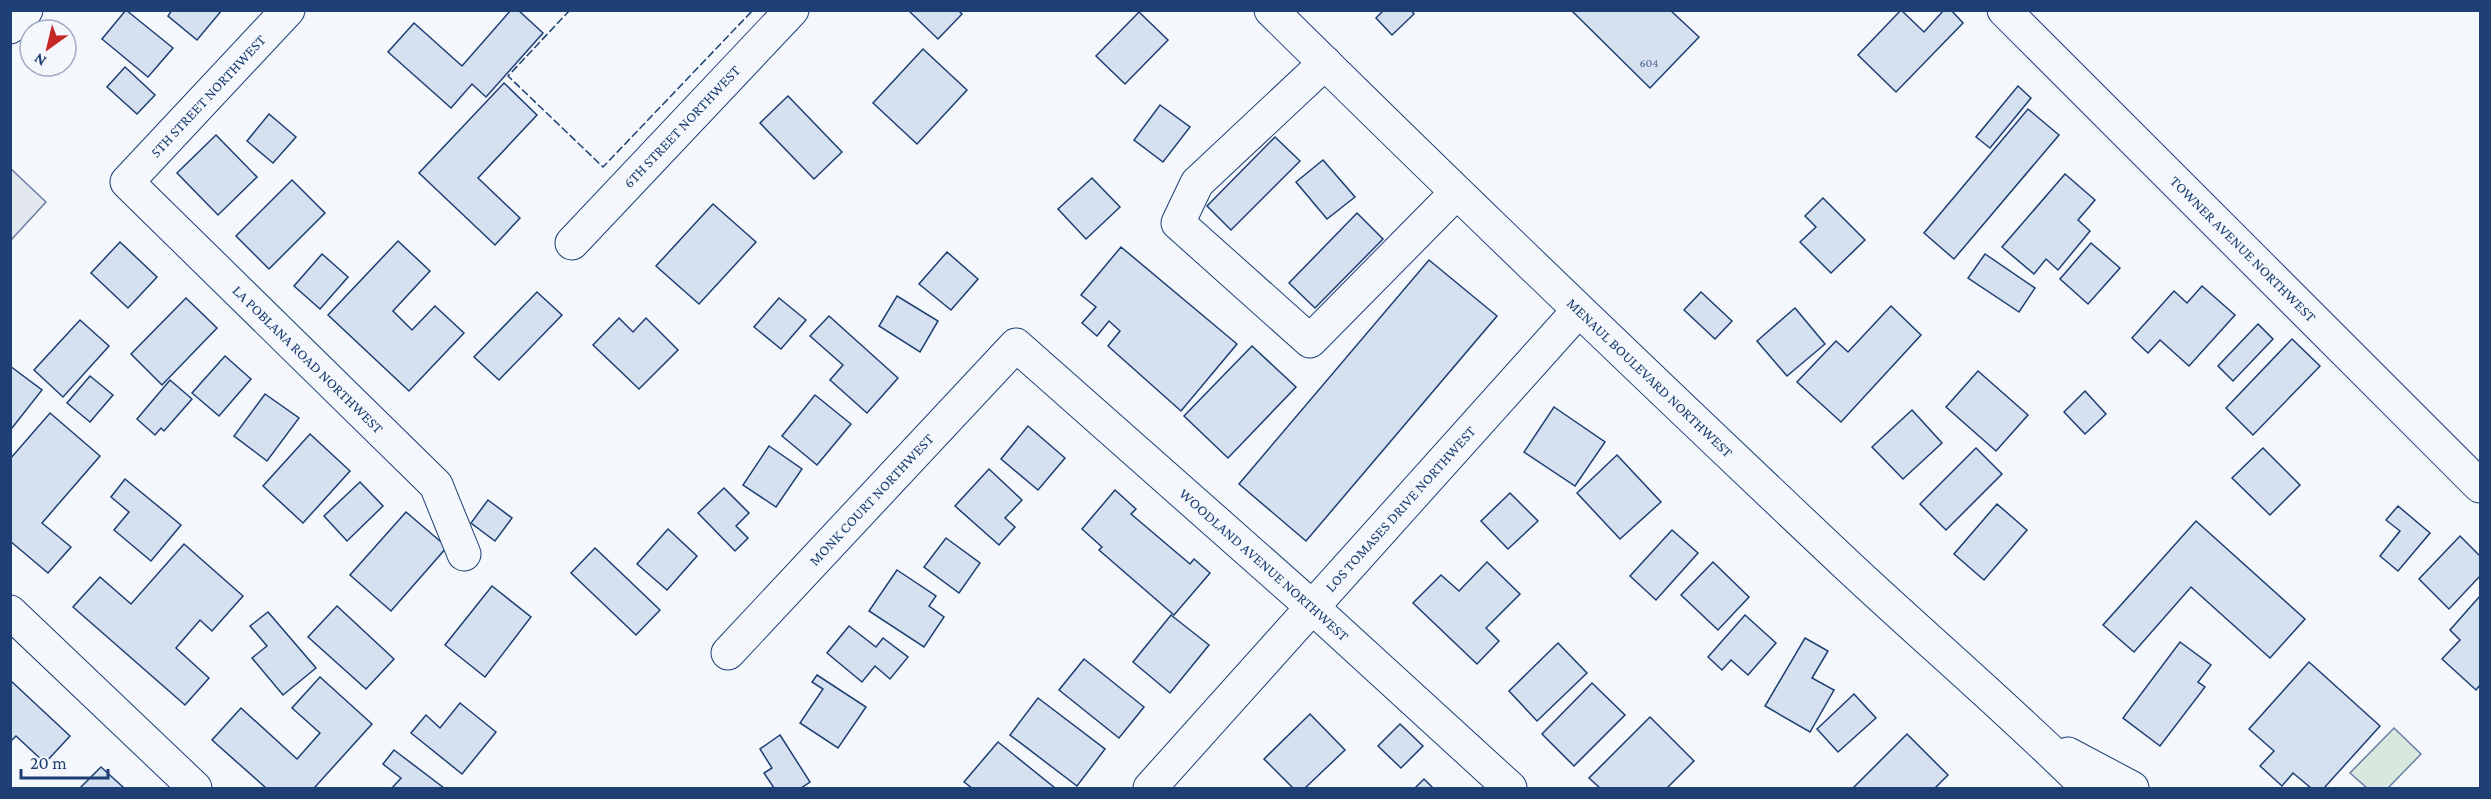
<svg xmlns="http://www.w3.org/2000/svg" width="2491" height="799" viewBox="0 0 2491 799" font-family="'Crimson Pro',serif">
  <rect width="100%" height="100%" fill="#f4f7fb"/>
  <!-- green -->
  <path fill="#d7e8df" stroke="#687fa3" stroke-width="1.5" d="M 2394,728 L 2421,754 L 2388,788 L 2367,788 L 2350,773 Z"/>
  <!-- parking -->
  <path fill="#e3e8f0" stroke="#687fa3" stroke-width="1.5" d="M 10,168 L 46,202 L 11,240 L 10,240 Z"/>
  <!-- building -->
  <g fill="#d5e0f0" stroke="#1d3f73" stroke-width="1.5">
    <path d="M 126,10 L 173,48 L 148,77 L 102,39 Z"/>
    <path d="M 172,10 L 222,10 L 197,40 L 168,16 Z"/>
    <path d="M 511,10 L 518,10 L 543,33 L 486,97 L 472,84 L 451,108 L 388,52 L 414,23 L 462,66 Z"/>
    <path d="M 908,10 L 958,10 L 962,14 L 938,39 Z"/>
    <path d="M 1384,10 L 1411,10 L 1414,14 L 1392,35 L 1376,18 Z"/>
    <path d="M 1571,10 L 1670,10 L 1699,37 L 1650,88 Z"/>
    <path d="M 1901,10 L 1924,32 L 1944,10 L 1951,10 L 1963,23 L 1896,92 L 1858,55 Z"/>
    <path d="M 1139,12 L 1168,40 L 1125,84 L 1096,56 Z"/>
    <path d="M 923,49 L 967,90 L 917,144 L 873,103 Z"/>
    <path d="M 125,67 L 155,95 L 137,114 L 107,87 Z"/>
    <path d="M 504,83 L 537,115 L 478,178 L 520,218 L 495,245 L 419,173 Z"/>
    <path d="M 2018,86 L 2031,98 L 1990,148 L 1976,137 Z"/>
    <path d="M 788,96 L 842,152 L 814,179 L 760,123 Z"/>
    <path d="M 1160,105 L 1190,127 L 1163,162 L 1134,140 Z"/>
    <path d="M 2028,109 L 2059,135 L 1954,259 L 1924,233 Z"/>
    <path d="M 269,114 L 296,137 L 273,163 L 247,141 Z"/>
    <path d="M 216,135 L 257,177 L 218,215 L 177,173 Z"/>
    <path d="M 1275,137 L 1300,161 L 1231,230 L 1207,206 Z"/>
    <path d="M 1323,160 L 1355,197 L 1327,219 L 1296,182 Z"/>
    <path d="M 2065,174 L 2095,200 L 2078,220 L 2090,231 L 2058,270 L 2046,259 L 2034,274 L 2002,247 Z"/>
    <path d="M 1092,178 L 1120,207 L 1086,239 L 1058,209 Z"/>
    <path d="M 292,180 L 325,213 L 269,269 L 236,236 Z"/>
    <path d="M 1823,198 L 1865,240 L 1831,273 L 1800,242 L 1816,227 L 1805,216 Z"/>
    <path d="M 713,204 L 756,242 L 699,304 L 656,266 Z"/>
    <path d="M 1357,213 L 1383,239 L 1315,308 L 1289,283 Z"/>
    <path d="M 398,241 L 430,271 L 393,311 L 412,330 L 435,306 L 464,333 L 409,391 L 328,315 Z"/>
    <path d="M 120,242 L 157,277 L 128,308 L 91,273 Z"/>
    <path d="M 2091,243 L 2120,268 L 2088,304 L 2060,279 Z"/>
    <path d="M 1121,247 L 1237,344 L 1181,411 L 1108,346 L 1120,331 L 1109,321 L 1097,336 L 1082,323 L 1096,307 L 1081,295 Z"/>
    <path d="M 947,252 L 978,279 L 951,310 L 919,284 Z"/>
    <path d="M 322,254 L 348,277 L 320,309 L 294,286 Z"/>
    <path d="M 1985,254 L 2035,288 L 2019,312 L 1968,278 Z"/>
    <path d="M 1429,260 L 1497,316 L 1306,541 L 1239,484 Z"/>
    <path d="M 2202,286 L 2235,315 L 2189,366 L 2160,340 L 2148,353 L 2132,338 L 2174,291 L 2187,303 Z"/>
    <path d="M 537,292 L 562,315 L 499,380 L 474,357 Z"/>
    <path d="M 1701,292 L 1732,321 L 1715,339 L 1684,310 Z"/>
    <path d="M 897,296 L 938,321 L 920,352 L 879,326 Z"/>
    <path d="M 186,298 L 217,328 L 162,385 L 131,354 Z"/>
    <path d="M 779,298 L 806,320 L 781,349 L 754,327 Z"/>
    <path d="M 1891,306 L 1921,335 L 1841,422 L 1797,382 L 1836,341 L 1848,352 Z"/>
    <path d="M 1795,308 L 1825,344 L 1787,376 L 1757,341 Z"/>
    <path d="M 829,316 L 898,378 L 867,413 L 830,380 L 843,365 L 810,336 Z"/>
    <path d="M 619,318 L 633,332 L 646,318 L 678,350 L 639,389 L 593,345 Z"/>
    <path d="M 80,320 L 109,346 L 63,397 L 34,370 Z"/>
    <path d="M 2258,324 L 2273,339 L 2233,381 L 2218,366 Z"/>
    <path d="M 2292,339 L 2320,366 L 2253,435 L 2226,408 Z"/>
    <path d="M 1252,346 L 1296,387 L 1228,458 L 1184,416 Z"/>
    <path d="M 225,356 L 251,379 L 219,416 L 192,393 Z"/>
    <path d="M 10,366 L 42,390 L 12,428 L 10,427 Z"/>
    <path d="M 1978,371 L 2028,415 L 1996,451 L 1946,407 Z"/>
    <path d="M 90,376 L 113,395 L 90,422 L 67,403 Z"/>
    <path d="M 170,380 L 192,399 L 164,431 L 161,428 L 155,435 L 137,419 Z"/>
    <path d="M 2085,391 L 2106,414 L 2085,434 L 2064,412 Z"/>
    <path d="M 265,394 L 299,418 L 267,461 L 234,436 Z"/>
    <path d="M 815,395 L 851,424 L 817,465 L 782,436 Z"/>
    <path d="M 1554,407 L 1605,442 L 1575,486 L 1524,452 Z"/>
    <path d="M 1912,410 L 1942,443 L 1903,479 L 1872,447 Z"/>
    <path d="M 50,413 L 100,456 L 42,523 L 71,547 L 48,573 L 10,541 L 10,459 Z"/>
    <path d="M 1028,426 L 1065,458 L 1038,490 L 1001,459 Z"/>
    <path d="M 310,434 L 350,471 L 303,523 L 263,486 Z"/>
    <path d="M 769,446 L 802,469 L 776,507 L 743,485 Z"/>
    <path d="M 1976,448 L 2002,474 L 1946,530 L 1920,504 Z"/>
    <path d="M 2263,448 L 2300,485 L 2270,515 L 2232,478 Z"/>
    <path d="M 1617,455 L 1661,502 L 1620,539 L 1577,493 Z"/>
    <path d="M 989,469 L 1022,500 L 1005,518 L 1015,527 L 999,545 L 955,506 Z"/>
    <path d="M 125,479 L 181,525 L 151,561 L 114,530 L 129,512 L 111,497 Z"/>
    <path d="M 360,482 L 383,506 L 347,541 L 324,516 Z"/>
    <path d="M 724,488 L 749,513 L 736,526 L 748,538 L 735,551 L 698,513 Z"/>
    <path d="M 1115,490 L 1136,509 L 1131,514 L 1190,564 L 1194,559 L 1210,573 L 1174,615 L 1099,550 L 1102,547 L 1082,529 Z"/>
    <path d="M 1510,493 L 1538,521 L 1508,549 L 1481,521 Z"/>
    <path d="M 488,500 L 512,518 L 495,541 L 471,523 Z"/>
    <path d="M 1997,504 L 2027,530 L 1984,580 L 1954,554 Z"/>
    <path d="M 2398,506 L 2430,533 L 2398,571 L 2380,556 L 2400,531 L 2386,520 Z"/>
    <path d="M 406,512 L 447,547 L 391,611 L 350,575 Z"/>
    <path d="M 2196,521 L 2305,619 L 2270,658 L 2191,587 L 2134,652 L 2103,625 Z"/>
    <path d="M 668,529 L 697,556 L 667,590 L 637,564 Z"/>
    <path d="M 1672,530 L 1698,553 L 1656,600 L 1630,576 Z"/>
    <path d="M 2460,536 L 2480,556 L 2480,576 L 2449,609 L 2419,579 Z"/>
    <path d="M 946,538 L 980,563 L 959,593 L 924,567 Z"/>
    <path d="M 184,544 L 243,596 L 212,631 L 200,620 L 176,648 L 209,678 L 185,705 L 73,607 L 100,577 L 131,604 Z"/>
    <path d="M 595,548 L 660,610 L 636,635 L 571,573 Z"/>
    <path d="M 1487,562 L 1520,594 L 1486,628 L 1499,641 L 1477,664 L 1413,603 L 1441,575 L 1459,591 Z"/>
    <path d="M 1713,562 L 1749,597 L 1718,630 L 1681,595 Z"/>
    <path d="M 897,570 L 936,596 L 929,606 L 944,617 L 924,647 L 869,611 Z"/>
    <path d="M 492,586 L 531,617 L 485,677 L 445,645 Z"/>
    <path d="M 2480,596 L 2480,685 L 2476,690 L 2442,659 L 2460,640 L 2450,630 Z"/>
    <path d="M 337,606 L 394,659 L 366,689 L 308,637 Z"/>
    <path d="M 268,612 L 316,668 L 283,695 L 252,658 L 267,646 L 250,626 Z"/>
    <path d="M 1171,615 L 1209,645 L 1170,693 L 1133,662 Z"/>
    <path d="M 1745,615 L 1776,643 L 1748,675 L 1731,660 L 1722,670 L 1708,657 Z"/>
    <path d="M 849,626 L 876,647 L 883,638 L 908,657 L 890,679 L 875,666 L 862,682 L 827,653 Z"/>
    <path d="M 1805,638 L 1828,651 L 1812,678 L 1834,690 L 1810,732 L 1765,706 Z"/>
    <path d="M 2180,642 L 2211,665 L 2198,682 L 2205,687 L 2160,746 L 2123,718 Z"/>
    <path d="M 1558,643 L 1587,673 L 1537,721 L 1509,691 Z"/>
    <path d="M 1084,659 L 1144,707 L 1119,738 L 1059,690 Z"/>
    <path d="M 2309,662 L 2380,726 L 2324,788 L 2311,788 L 2293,773 L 2282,786 L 2260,766 L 2274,751 L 2249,729 Z"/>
    <path d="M 817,675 L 866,707 L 838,748 L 800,723 L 823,689 L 812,682 Z"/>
    <path d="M 320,677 L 372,724 L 315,787 L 317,788 L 266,788 L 212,740 L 241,708 L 297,759 L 320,733 L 292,708 Z"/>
    <path d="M 10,680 L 70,736 L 45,763 L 16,736 L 10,742 Z"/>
    <path d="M 1592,683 L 1625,715 L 1574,766 L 1542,734 Z"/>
    <path d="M 1854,694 L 1876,718 L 1838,752 L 1817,729 Z"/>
    <path d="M 1038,698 L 1105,749 L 1077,786 L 1010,735 Z"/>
    <path d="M 460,703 L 496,732 L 462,774 L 411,733 L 426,715 L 440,728 Z"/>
    <path d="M 1310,714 L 1345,750 L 1305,788 L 1293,788 L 1264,759 Z"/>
    <path d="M 1650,717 L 1694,761 L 1667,788 L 1600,788 L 1589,778 Z"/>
    <path d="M 1400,724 L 1423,746 L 1401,768 L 1378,746 Z"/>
    <path d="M 1907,734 L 1948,775 L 1935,788 L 1853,788 Z"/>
    <path d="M 780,735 L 810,782 L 801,788 L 774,788 L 764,773 L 772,768 L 760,749 Z"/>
    <path d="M 998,742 L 1055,788 L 972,788 L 964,782 Z"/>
    <path d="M 394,750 L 444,788 L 392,788 L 401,778 L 383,764 Z"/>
    <path d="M 101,767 L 124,788 L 80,788 Z"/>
    <path d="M 1424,779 L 1433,788 L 1415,788 Z"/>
  </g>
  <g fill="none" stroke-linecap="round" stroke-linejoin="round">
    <defs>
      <g id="minor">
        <path id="s1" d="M 288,10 L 127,182 L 436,485 L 464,554"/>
        <path id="s2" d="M 2004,10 L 2480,486"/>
        <path d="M 10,27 L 26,10"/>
        <path d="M 1325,63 L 1197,183 L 1178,223 L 1310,341 L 1456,193"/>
        <path id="s3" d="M 572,243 L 792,10"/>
        <path d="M 10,612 L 195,788"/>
        <path id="s4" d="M 728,653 L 1016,345 L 1311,606 L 1510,788"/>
        <path id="s5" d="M 1150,788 L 1578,311"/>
      </g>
      <g id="major">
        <path id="s6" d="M 1271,10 C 1461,198 1653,382 1847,565 C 1927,640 2011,711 2088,788"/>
        <path d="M 2068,754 L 2132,788"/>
      </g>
    </defs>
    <!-- minor casing -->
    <use href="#minor" stroke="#1d3f73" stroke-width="35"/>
    <!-- major casing -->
    <use href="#major" stroke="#1d3f73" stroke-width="35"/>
    <!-- minor -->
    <use href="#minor" stroke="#f4f7fb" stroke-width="33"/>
    <!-- major -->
    <use href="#major" stroke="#f4f7fb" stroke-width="33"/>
    <!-- fence -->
    <path stroke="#1d3f73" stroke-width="1.5" stroke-dasharray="8 3" stroke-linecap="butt" d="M 570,10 L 508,76 L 603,167 L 753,10"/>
  </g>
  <g text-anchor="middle" stroke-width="4.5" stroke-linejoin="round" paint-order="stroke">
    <!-- number labels -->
    <g font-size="12" fill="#4b6792">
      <text x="1649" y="67">604</text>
    </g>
    <!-- street labels -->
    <g font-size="15" fill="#1d3f73" stroke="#f4f7fb">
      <text transform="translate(208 96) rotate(-47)" y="5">5TH STREET NORTHWEST</text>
      <text dy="5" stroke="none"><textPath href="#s3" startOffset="160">6TH STREET NORTHWEST</textPath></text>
      <text dy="5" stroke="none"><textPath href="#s2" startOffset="338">TOWNER AVENUE NORTHWEST</textPath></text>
      <text dy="5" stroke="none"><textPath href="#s1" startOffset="489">LA POBLANA ROAD NORTHWEST</textPath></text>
      <text dy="5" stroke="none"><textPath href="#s6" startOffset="528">MENAUL BOULEVARD NORTHWEST</textPath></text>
      <text dy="5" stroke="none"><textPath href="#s4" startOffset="210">MONK COURT NORTHWEST</textPath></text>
      <text dy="5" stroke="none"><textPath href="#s5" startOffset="375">LOS TOMASES DRIVE NORTHWEST</textPath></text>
      <text dy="5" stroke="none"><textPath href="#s4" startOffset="753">WOODLAND AVENUE NORTHWEST</textPath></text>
    </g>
  </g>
  <!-- border -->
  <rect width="2491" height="799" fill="none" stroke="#1d3f73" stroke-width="24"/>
  <!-- north arrow -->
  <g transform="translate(48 48) rotate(214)"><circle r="28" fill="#f4f7fb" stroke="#9eadc5" stroke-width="1.5"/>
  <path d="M0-4.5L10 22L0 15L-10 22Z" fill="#c62828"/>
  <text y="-9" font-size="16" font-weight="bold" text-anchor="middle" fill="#1d3f73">N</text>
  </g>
  <!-- scale -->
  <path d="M21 769v9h87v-9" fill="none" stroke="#1d3f73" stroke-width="3"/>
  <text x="30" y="769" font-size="18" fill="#1d3f73" stroke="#f4f7fb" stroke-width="4.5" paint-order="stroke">20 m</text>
</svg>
